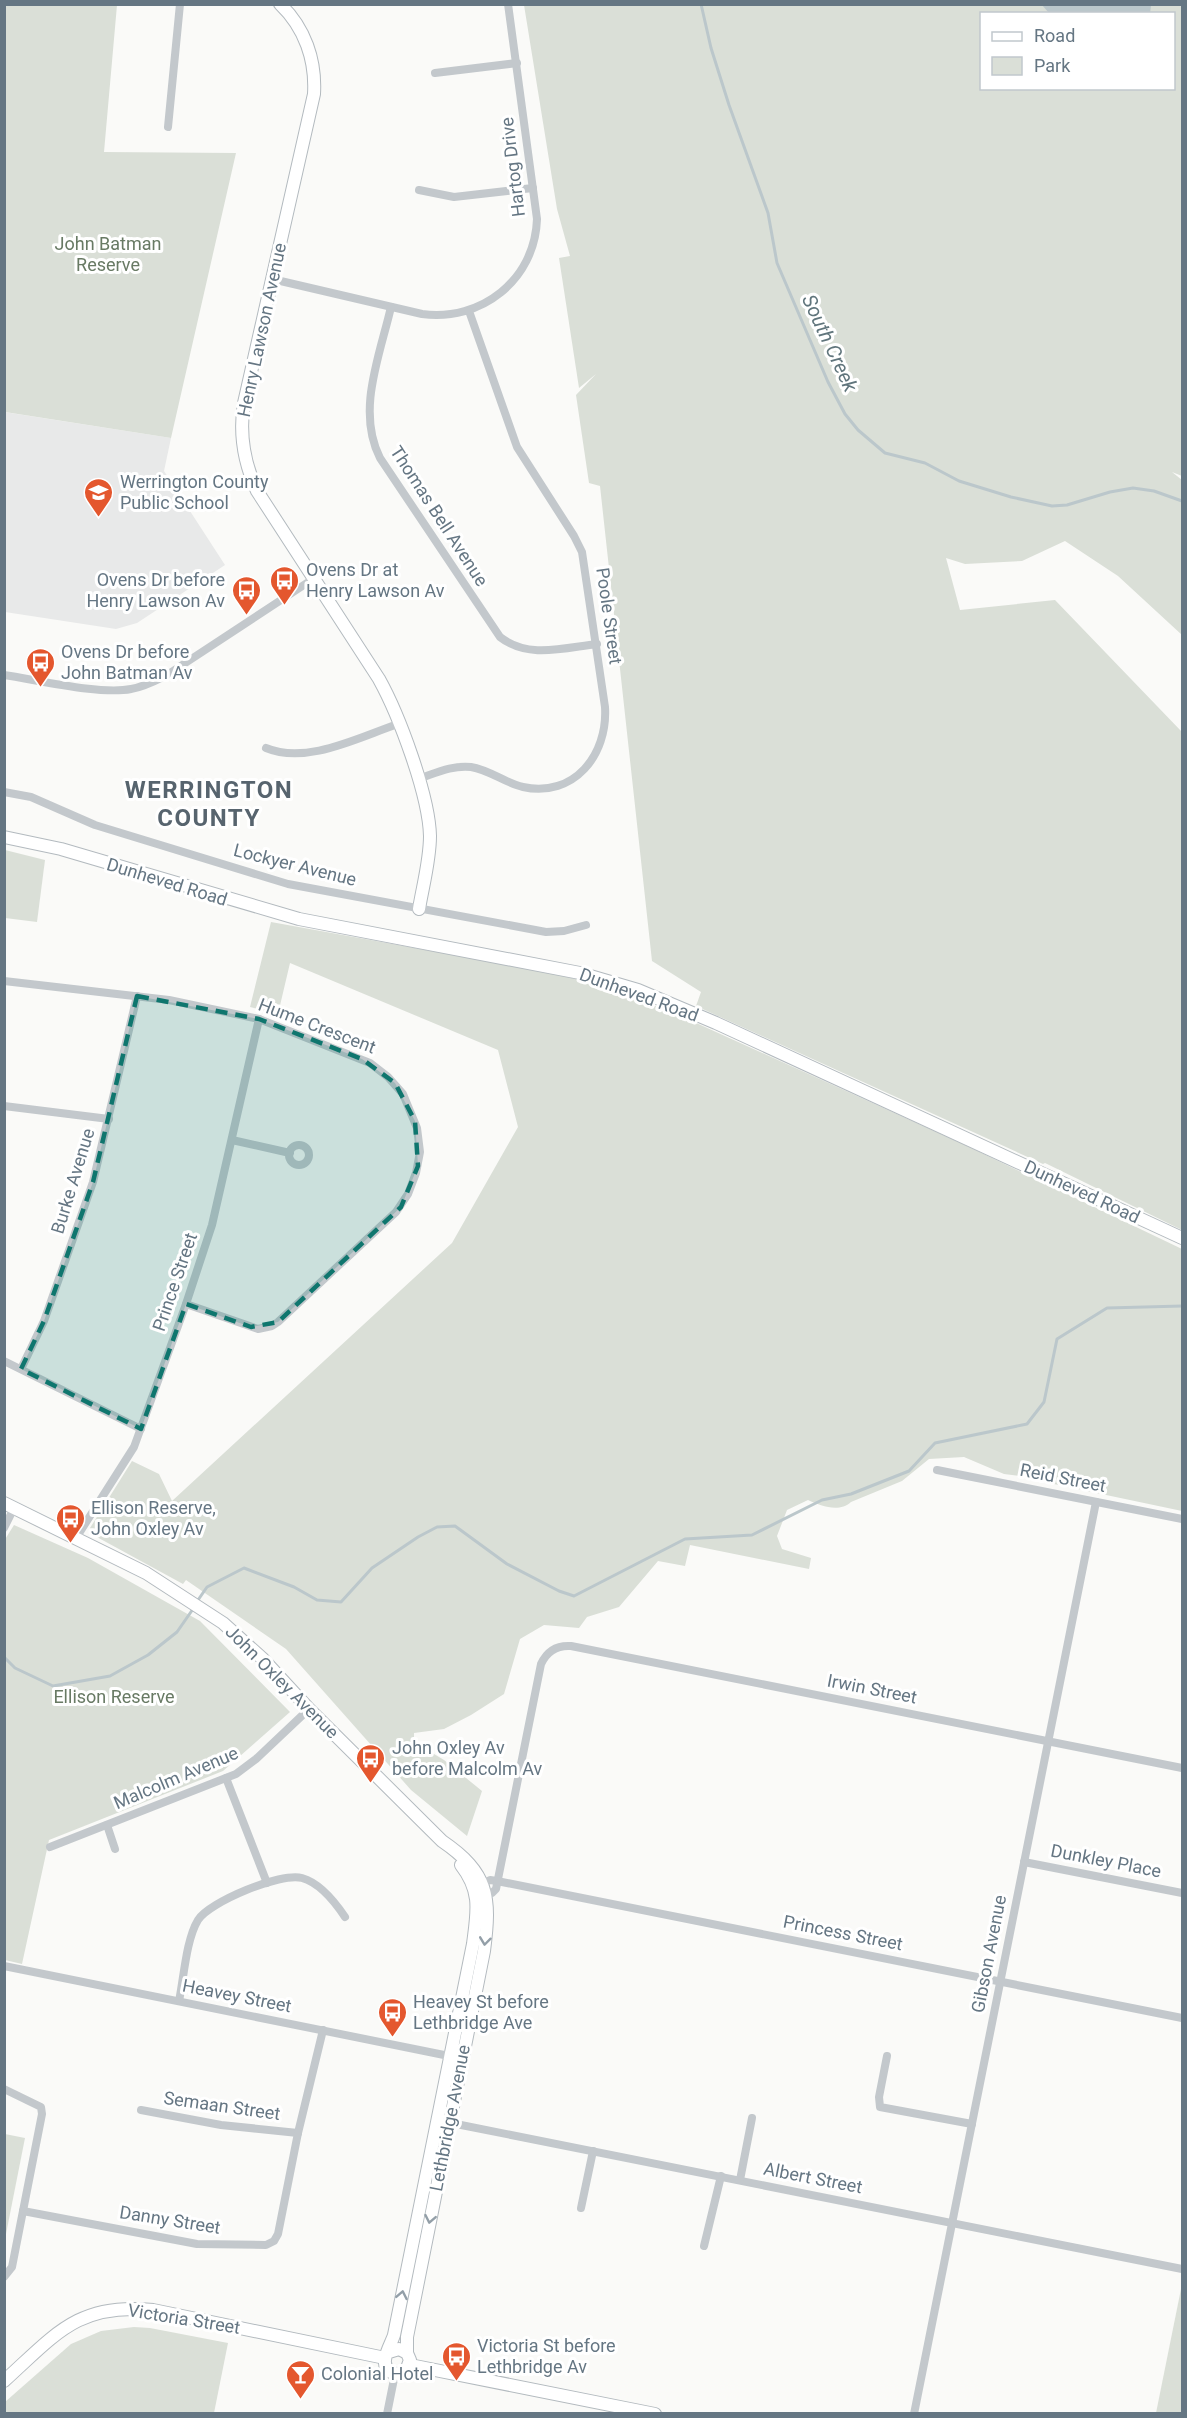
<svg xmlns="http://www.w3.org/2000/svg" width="1187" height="2418" viewBox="0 0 1187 2418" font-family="Roboto,sans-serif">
  <rect width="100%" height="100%" fill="#fafaf8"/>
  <!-- built -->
  <path fill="#e8e9e9" d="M 4,412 L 171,438 L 164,471 L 225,565 L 137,623 L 116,629 L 5,612 Z"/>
  <!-- green -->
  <g fill="#dadfd7" fill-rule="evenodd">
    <path d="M 4,5 L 117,5 L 104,152 L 236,153 L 171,438 L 5,412 Z"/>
    <path d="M 524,5 L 1182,5 L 1182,476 L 1172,472 L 1182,480 L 1182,635 L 1118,576 L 1065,541 L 1022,561 L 965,564 L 946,558 L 960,610 L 1055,600 L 1182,732 L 1182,1230 L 1045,1163 L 1043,1164 L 696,1006 L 701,992 L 652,961 L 600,486 L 589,483 L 576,395 L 596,374 L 579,388 L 559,258 L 570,256 L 557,209 ZM 982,14 L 1174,14 L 1174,88 L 982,88 Z"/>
    <path d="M 5,850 L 45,860 L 37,922 L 5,918 Z"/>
    <path d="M 271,922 L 542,971 L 593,983 L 672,1012 L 965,1145 L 1182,1249 L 1182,1511 L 1035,1480 L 1042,1462 L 1034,1478 L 1004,1474 L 964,1457 L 929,1459 L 902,1481 L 851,1502 C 839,1513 821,1506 808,1500 L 787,1510 L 777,1536 L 782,1549 L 811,1558 L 809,1569 L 690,1545 L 685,1566 L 658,1561 L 619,1607 L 587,1617 L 579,1628 L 544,1625 L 520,1639 L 504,1694 L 471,1715 L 444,1729 L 414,1733 L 414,1742 L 444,1760 L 482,1791 L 467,1836 L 411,1790 L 286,1649 L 186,1580 L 183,1584 L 95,1536 L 90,1528 L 132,1461 L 159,1474 L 172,1501 L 452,1243 L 518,1127 L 498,1050 L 290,963 L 278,1014 L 250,1007 Z"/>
    <path d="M 14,1525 L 88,1558 L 200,1621 L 290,1712 L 223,1771 L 49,1840 L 22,1964 L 5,1960 L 4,1541 Z"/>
    <path d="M 5,2134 L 25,2138 L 5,2239 L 4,2134 Z"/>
    <path d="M 1182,2284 L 1182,2413 L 1156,2413 Z"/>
    <path d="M 134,2327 L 150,2328 L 228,2343 L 214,2413 L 5,2413 L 5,2402 L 71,2344 L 101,2331 Z"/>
  </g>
  <!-- water -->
  <path fill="#bbc7cb" d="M 1042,5 L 1151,5 L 1150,14 L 1049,13 Z"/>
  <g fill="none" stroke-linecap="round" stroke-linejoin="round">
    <!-- stream -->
    <g stroke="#bbc7cb" stroke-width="3">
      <path d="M 701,4 L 711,48 L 729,105 L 768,213 L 777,263 L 828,382 L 845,414 L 858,430 L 885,453 L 925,463 L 959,481 L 1011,497 L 1052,506 L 1067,505 L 1110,492 L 1133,488 L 1154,491 L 1182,501"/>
      <path d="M 196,1603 L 207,1587 L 244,1568 L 294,1587 L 317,1600 L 341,1602 L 372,1568 L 418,1537 L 437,1527 L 455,1526 L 507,1564 L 559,1591 L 574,1596 L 685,1539 L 752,1535 L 822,1500 L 851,1494 L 909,1471 L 935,1443 L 1027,1424 L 1044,1402 L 1057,1339 L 1107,1308 L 1182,1306"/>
      <path d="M 4,1657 L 15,1668 L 53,1686 L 110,1676 L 148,1655 L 177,1632 L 193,1609"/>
    </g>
    <defs>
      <g id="secondary">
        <path d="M 280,4 C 305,28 316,60 314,94 L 244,403 C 239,434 244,463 257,491 L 379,679 C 399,715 429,795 430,836 C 430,860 423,885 419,909"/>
        <path d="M 4,837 L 61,849 L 299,919 L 580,973 L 638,990 L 716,1023 L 1182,1238"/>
        <path d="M 4,1503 L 146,1573 L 223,1623 L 263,1659 L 309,1709 L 442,1841 C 489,1873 491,1897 484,1951 L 407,2337 L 407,2353"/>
        <path d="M 389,2352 L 399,2349 L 407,2353 L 410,2360 L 406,2371 C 401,2374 396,2375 391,2372 C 377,2365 391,2345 394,2335 L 473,1944 C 477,1912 482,1892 461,1865"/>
        <path d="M 410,2365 L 655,2414"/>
        <path d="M 4,2381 C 55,2335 78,2302 153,2310 L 385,2358"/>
      </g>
    </defs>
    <!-- secondary casing -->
    <use href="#secondary" stroke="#b3babf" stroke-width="14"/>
    <!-- street -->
    <g stroke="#c3c8cc" stroke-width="8">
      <path d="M 435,73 L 517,63"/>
      <path d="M 168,127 L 180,4"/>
      <path d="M 419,190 L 454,197 L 533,188"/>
      <path d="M 272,279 L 422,314 C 481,322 535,280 537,219 L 508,4"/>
      <path d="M 391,307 C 380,355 356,411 380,458 L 500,637 C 528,659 563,648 597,644"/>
      <path d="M 4,675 C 38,680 100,695 131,689 C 144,687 155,681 167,675 L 313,579"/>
      <path d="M 266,748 C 307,765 359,737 398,724"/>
      <path d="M 418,779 C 436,773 452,765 471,767 C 490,770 505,783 523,787 C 574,798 608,755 605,707 L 582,552 L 574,536 L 517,447 L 469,311"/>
      <path d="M 4,792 L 31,797 L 95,825 L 288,884 L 546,932 L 564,931 L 586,925"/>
      <path d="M 4,981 L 169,1000 L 259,1019 L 370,1063 L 388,1077 L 403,1094 L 417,1128 L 420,1152 L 416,1173 L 408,1194 L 396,1212 L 278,1322 L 272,1326 L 258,1329 L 186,1304"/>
      <path d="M 4,1106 L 109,1119"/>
      <path d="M 232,1140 L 290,1153"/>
      <circle cx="299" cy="1155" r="10"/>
      <path d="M 4,1361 L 141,1429"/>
      <path d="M 21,1369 L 44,1321 L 93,1182 L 137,996"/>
      <path d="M 937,1470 L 1182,1519"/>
      <path d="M 4,1528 L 14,1508"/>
      <path d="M 76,1538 L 134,1447 L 186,1304 L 212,1225 L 259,1019"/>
      <path d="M 226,1778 L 267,1883"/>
      <path d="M 107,1825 L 115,1849"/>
      <path d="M 50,1847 L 236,1774 L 256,1759 L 309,1709"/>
      <path d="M 1024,1862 L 1182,1893"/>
      <path d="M 478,1886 L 490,1880 L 497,1881 L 1182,2018"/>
      <path d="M 481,1897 L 492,1893 L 496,1889 L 541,1664 C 547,1651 557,1645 571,1646 L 1182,1768"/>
      <path d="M 4,1966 L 454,2057"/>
      <path d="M 179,2001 C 184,1977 186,1940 198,1920 C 209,1902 281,1872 302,1878 C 320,1883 335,1902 345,1917"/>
      <path d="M 887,2056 L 879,2097 L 880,2107 L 972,2124"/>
      <path d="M 4,2089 L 41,2107 L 42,2114 L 12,2267 L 4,2277"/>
      <path d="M 141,2110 L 221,2125 L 298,2133"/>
      <path d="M 446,2122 L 1182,2269"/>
      <path d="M 740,2180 L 752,2118"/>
      <path d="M 581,2208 L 593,2151"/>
      <path d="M 23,2211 L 197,2244 L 266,2245 L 274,2241 L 278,2234 L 298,2133 L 323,2030"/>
      <path d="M 704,2246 L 721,2176"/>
      <path d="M 387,2414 L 395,2374"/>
      <path d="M 914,2414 L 1096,1502"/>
    </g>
    <!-- secondary -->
    <use href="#secondary" stroke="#fff" stroke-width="12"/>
  </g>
  <!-- one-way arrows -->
  <defs><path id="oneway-chevron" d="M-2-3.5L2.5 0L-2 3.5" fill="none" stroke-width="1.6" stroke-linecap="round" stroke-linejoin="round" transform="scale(1.5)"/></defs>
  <g stroke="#939fa8">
    <use href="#oneway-chevron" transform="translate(485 1941) rotate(97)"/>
    <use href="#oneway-chevron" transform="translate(430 2219) rotate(101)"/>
    <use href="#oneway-chevron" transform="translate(402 2295) rotate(-79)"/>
  </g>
  <!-- marked area -->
  <path fill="#0f766e" fill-opacity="0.2" stroke="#0f766e" stroke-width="4.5" stroke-dasharray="12 8" stroke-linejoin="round" d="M 137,996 L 259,1019 L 362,1059 L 395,1083 L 415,1121 L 418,1166 L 401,1207 L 278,1322 L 251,1327 L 186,1304 L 141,1429 L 21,1369 L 44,1321 L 93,1182 Z"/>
  <!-- icons -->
  <defs>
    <symbol id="school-pin" viewBox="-11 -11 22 30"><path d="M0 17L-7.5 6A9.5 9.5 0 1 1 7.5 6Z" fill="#e4572e" stroke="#fff"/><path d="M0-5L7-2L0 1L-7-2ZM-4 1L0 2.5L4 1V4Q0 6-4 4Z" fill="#fff"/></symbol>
    <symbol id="bus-pin" viewBox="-11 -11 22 30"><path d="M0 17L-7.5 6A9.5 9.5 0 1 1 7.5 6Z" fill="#e4572e" stroke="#fff"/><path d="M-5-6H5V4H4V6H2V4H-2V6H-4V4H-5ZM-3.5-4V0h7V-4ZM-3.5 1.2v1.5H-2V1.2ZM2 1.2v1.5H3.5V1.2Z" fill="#fff"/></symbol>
    <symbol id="bar-pin" viewBox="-11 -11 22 30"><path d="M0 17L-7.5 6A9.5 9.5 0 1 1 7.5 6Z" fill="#e4572e" stroke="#fff"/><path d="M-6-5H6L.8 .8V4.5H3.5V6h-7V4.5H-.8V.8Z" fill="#fff"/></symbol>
  </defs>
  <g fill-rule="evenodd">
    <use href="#school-pin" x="82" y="476" width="33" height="45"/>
    <use href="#bus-pin" x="268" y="564" width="33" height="45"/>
    <use href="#bus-pin" x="230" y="574" width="33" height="45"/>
    <use href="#bus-pin" x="24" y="646" width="33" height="45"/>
    <use href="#bus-pin" x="54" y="1502" width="33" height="45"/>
    <use href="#bus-pin" x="354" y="1742" width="33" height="45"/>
    <use href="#bus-pin" x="376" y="1996" width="33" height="45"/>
    <use href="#bus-pin" x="440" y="2340" width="33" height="45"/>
    <use href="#bar-pin" x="284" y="2358" width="33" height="45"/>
  </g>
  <g text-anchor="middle" stroke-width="6" stroke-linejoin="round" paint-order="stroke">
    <!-- street labels -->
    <g font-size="18" fill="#657683" stroke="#fff">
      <text transform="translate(513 167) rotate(-97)" y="6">Hartog Drive</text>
      <text transform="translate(262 330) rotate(-78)" y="6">Henry Lawson Avenue</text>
      <text transform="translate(439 516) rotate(57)" y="6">Thomas Bell Avenue</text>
      <text transform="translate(609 616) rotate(82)" y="6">Poole Street</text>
      <text transform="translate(295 865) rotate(14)" y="6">Lockyer Avenue</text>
      <text transform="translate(167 882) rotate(17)" y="6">Dunheved Road</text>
      <text transform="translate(639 995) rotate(20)" y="6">Dunheved Road</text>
      <text transform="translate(317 1026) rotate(21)" y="6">Hume Crescent</text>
      <text transform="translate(73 1181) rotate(-73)" y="6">Burke Avenue</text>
      <text transform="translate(1082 1192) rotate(25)" y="6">Dunheved Road</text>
      <text transform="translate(175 1282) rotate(-71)" y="6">Prince Street</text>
      <text transform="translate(1063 1478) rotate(11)" y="6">Reid Street</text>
      <text transform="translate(282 1682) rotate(45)" y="6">John Oxley Avenue</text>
      <text transform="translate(872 1689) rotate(11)" y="6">Irwin Street</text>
      <text transform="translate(176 1778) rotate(-23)" y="6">Malcolm Avenue</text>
      <text transform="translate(1106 1861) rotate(11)" y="6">Dunkley Place</text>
      <text transform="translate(843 1933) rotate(11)" y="6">Princess Street</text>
      <text transform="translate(989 1954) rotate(-79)" y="6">Gibson Avenue</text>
      <text transform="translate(237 1996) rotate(11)" y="6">Heavey Street</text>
      <text transform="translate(222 2106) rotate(8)" y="6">Semaan Street</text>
      <text transform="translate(450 2118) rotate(-79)" y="6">Lethbridge Avenue</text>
      <text transform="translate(813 2178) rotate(11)" y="6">Albert Street</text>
      <text transform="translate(170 2220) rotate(9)" y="6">Danny Street</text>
      <text transform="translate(184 2319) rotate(9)" y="6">Victoria Street</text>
    </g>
    <!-- park labels -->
    <g font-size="18" fill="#687a64" stroke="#fff">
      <text x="108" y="250">John Batman<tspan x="108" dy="21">Reserve</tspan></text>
      <text x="114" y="1703">Ellison Reserve</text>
    </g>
    <!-- poi labels -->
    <g font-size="18" fill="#657683" stroke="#fff" text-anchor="start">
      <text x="120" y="488">Werrington County<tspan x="120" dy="21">Public School</tspan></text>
      <text x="306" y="576">Ovens Dr at<tspan x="306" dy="21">Henry Lawson Av</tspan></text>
      <text x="225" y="586" text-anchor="end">Ovens Dr before<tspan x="225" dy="21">Henry Lawson Av</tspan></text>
      <text x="61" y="658">Ovens Dr before<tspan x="61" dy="21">John Batman Av</tspan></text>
      <text x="91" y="1514">Ellison Reserve,<tspan x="91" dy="21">John Oxley Av</tspan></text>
      <text x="392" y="1754">John Oxley Av<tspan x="392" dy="21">before Malcolm Av</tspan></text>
      <text x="413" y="2008">Heavey St before<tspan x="413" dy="21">Lethbridge Ave</tspan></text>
      <text x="477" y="2352">Victoria St before<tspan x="477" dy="21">Lethbridge Av</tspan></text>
      <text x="321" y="2380">Colonial Hotel</text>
    </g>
    <!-- water labels -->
    <g font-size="20" font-style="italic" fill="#60757c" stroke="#fff">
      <text transform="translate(830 343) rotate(65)" y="7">South Creek</text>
    </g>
    <!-- district labels -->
    <g font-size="24" font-weight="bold" letter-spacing="1.5" fill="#57646e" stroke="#fff">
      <text x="209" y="798">WERRINGTON<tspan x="209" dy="28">COUNTY</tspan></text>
    </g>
  </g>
  <!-- border -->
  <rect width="1187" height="2418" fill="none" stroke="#657683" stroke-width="12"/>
  <!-- legend -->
  <rect x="980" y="12" width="195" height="78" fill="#ffffff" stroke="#c1c8cd" stroke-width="1.5"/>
  <rect x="992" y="32" width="30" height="9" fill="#ffffff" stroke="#c1c8cd" stroke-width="1.5"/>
  <text x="1034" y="42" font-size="18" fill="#657683">Road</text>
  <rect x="992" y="57" width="30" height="18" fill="#dadfd7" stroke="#c1c8cd" stroke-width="1.5"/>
  <text x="1034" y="72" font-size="18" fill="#657683">Park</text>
</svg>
